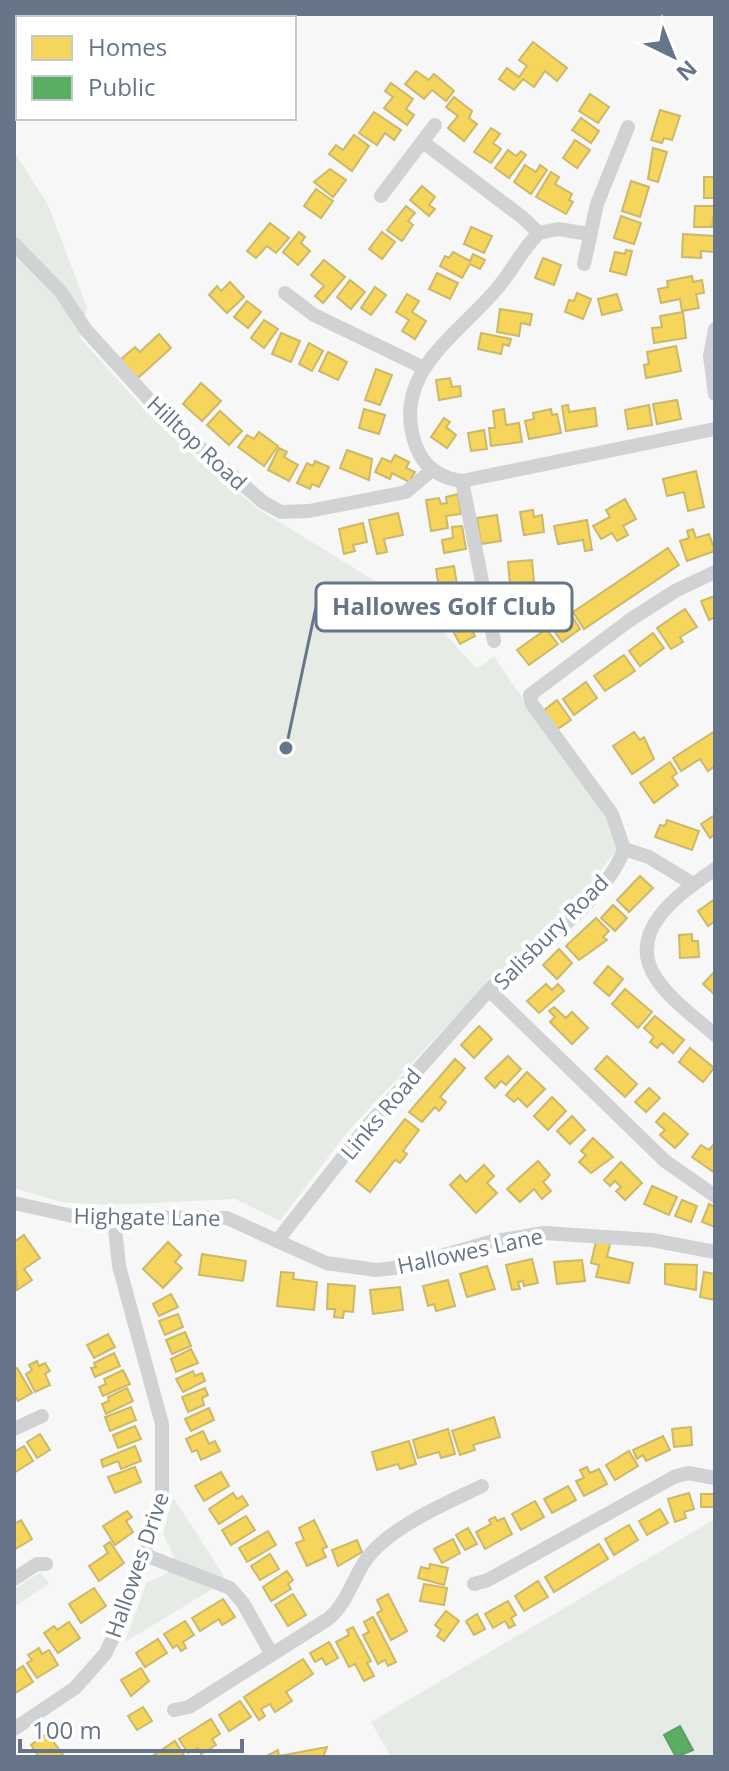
<svg xmlns="http://www.w3.org/2000/svg" width="729" height="1771" viewBox="0 0 729 1771" font-family="'Open Sans',sans-serif">
  <rect width="100%" height="100%" fill="#f7f7f7"/>
  <!-- green -->
  <g fill="#e6ebe5">
    <path d="M 14,151 L 48,205 L 87,307 L 80,338 L 157,423 L 204,465 L 257,508 L 425,612 L 477,669 L 494,656 C 533,719 594,780 619,847 L 580,897 L 488,982 L 348,1131 L 280,1221 L 235,1199 L 107,1205 L 61,1202 L 14,1188 Z"/>
    <path d="M 173,1497 L 224,1576 L 211,1590 L 125,1642 L 147,1582 L 167,1574 L 174,1557 L 163,1534 Z"/>
    <path d="M 715,1519 L 715,1757 L 391,1757 L 371,1722 Z"/>
    <path d="M 41,1572 L 49,1584 L 14,1607 L 14,1589 Z"/>
  </g>
  <!-- homes -->
  <g fill="#f6d55c" stroke="#cbb869" stroke-width="2">
    <path d="M 533,42 L 567,68 L 557,81 L 545,71 L 534,87 L 523,79 L 514,90 L 499,79 L 507,68 L 519,77 L 527,66 L 519,60 Z"/>
    <path d="M 416,71 L 429,80 L 434,74 L 454,91 L 446,101 L 432,90 L 424,99 L 405,84 Z"/>
    <path d="M 391,83 L 413,99 L 406,109 L 414,115 L 407,125 L 384,108 L 393,97 L 385,91 Z"/>
    <path d="M 590,94 L 609,107 L 598,123 L 579,111 Z"/>
    <path d="M 454,97 L 472,111 L 469,118 L 477,124 L 464,141 L 448,128 L 458,116 L 446,107 Z"/>
    <path d="M 660,110 L 680,116 L 672,140 L 664,138 L 662,143 L 651,140 Z"/>
    <path d="M 374,112 L 401,130 L 394,140 L 385,133 L 377,145 L 359,133 Z"/>
    <path d="M 581,118 L 599,131 L 591,143 L 572,130 Z"/>
    <path d="M 491,128 L 500,134 L 493,143 L 501,149 L 491,163 L 474,152 Z"/>
    <path d="M 354,135 L 369,146 L 352,171 L 329,154 L 336,145 L 343,150 Z"/>
    <path d="M 575,140 L 590,150 L 577,168 L 563,158 Z"/>
    <path d="M 653,148 L 667,152 L 658,182 L 648,179 Z"/>
    <path d="M 508,150 L 516,156 L 521,151 L 526,155 L 509,178 L 495,168 Z"/>
    <path d="M 525,165 L 536,172 L 540,165 L 547,170 L 531,194 L 514,182 Z"/>
    <path d="M 330,169 L 346,180 L 333,197 L 314,182 Z"/>
    <path d="M 551,172 L 559,177 L 555,184 L 572,194 L 569,200 L 573,202 L 566,214 L 536,197 Z"/>
    <rect x="704" y="177" width="11" height="21"/>
    <path d="M 631,181 L 649,187 L 640,217 L 622,211 Z"/>
    <path d="M 422,186 L 435,197 L 429,205 L 435,209 L 429,216 L 410,200 Z"/>
    <path d="M 316,189 L 333,201 L 321,218 L 304,206 Z"/>
    <path d="M 406,206 L 415,213 L 408,221 L 413,225 L 402,241 L 387,230 Z"/>
    <path d="M 695,206 L 715,206 L 712,227 L 694,227 Z"/>
    <path d="M 621,216 L 641,223 L 634,244 L 614,238 Z"/>
    <path d="M 270,223 L 289,238 L 276,253 L 267,246 L 256,258 L 247,251 Z"/>
    <path d="M 471,227 L 492,236 L 484,253 L 464,244 Z"/>
    <path d="M 299,232 L 305,237 L 301,243 L 310,251 L 298,265 L 283,252 Z"/>
    <path d="M 382,232 L 395,242 L 382,259 L 369,249 Z"/>
    <path d="M 683,234 L 715,236 L 715,252 L 701,251 L 701,258 L 682,257 Z"/>
    <path d="M 626,250 L 632,251 L 626,275 L 610,271 L 615,252 L 625,254 Z"/>
    <path d="M 453,252 L 470,261 L 473,254 L 485,260 L 480,269 L 470,264 L 462,278 L 440,266 L 445,256 L 449,258 Z"/>
    <path d="M 543,258 L 561,265 L 554,285 L 535,278 Z"/>
    <path d="M 324,260 L 345,277 L 323,303 L 315,296 L 324,286 L 311,275 Z"/>
    <path d="M 437,273 L 458,283 L 450,299 L 429,289 Z"/>
    <path d="M 692,276 L 693,282 L 702,280 L 704,293 L 696,294 L 699,308 L 682,311 L 680,299 L 661,303 L 658,289 L 668,287 L 667,281 Z"/>
    <path d="M 350,280 L 365,292 L 351,309 L 337,297 Z"/>
    <path d="M 230,282 L 244,297 L 227,313 L 209,295 L 217,286 L 221,291 Z"/>
    <path d="M 375,287 L 386,295 L 371,315 L 361,308 Z"/>
    <path d="M 577,293 L 591,299 L 583,319 L 565,312 L 569,300 L 574,301 Z"/>
    <path d="M 407,294 L 419,301 L 412,312 L 426,321 L 415,339 L 402,331 L 409,320 L 396,312 Z"/>
    <path d="M 617,294 L 622,310 L 602,315 L 598,299 Z"/>
    <path d="M 247,301 L 261,312 L 248,328 L 234,317 Z"/>
    <path d="M 500,309 L 532,314 L 530,325 L 521,323 L 519,336 L 497,332 Z"/>
    <path d="M 683,312 L 686,338 L 654,343 L 652,328 L 662,327 L 660,316 Z"/>
    <path d="M 264,320 L 278,329 L 264,348 L 251,338 Z"/>
    <path d="M 281,333 L 300,341 L 291,362 L 272,354 Z"/>
    <path d="M 481,333 L 511,339 L 509,346 L 503,344 L 501,354 L 478,349 Z"/>
    <path d="M 159,334 L 171,348 L 138,378 L 120,360 L 135,347 L 140,352 Z"/>
    <path d="M 309,343 L 323,351 L 312,371 L 299,364 Z"/>
    <path d="M 676,346 L 681,371 L 646,378 L 644,365 L 649,364 L 647,352 Z"/>
    <path d="M 328,352 L 347,362 L 338,380 L 319,371 Z"/>
    <path d="M 376,369 L 392,375 L 380,405 L 365,400 Z"/>
    <path d="M 450,378 L 452,387 L 460,386 L 461,396 L 439,400 L 436,380 Z"/>
    <path d="M 201,383 L 221,401 L 202,421 L 183,404 Z"/>
    <path d="M 677,400 L 681,419 L 657,424 L 653,404 Z"/>
    <path d="M 568,405 L 569,412 L 595,408 L 597,426 L 566,431 L 562,406 Z"/>
    <path d="M 649,405 L 652,425 L 628,429 L 625,410 Z"/>
    <path d="M 364,409 L 385,415 L 379,434 L 359,428 Z"/>
    <path d="M 504,409 L 506,425 L 519,423 L 522,442 L 491,446 L 489,428 L 495,428 L 493,411 Z"/>
    <path d="M 551,409 L 552,415 L 557,414 L 561,433 L 529,439 L 525,421 L 534,419 L 533,413 Z"/>
    <path d="M 220,411 L 242,431 L 229,445 L 207,425 Z"/>
    <path d="M 444,418 L 450,422 L 446,427 L 456,435 L 447,448 L 431,437 Z"/>
    <path d="M 484,430 L 487,449 L 471,451 L 468,433 Z"/>
    <path d="M 259,432 L 278,446 L 264,466 L 238,447 L 247,435 L 254,439 Z"/>
    <path d="M 279,448 L 287,452 L 284,457 L 298,465 L 289,481 L 268,470 Z"/>
    <path d="M 347,450 L 372,459 L 369,480 L 340,468 Z"/>
    <path d="M 395,455 L 409,462 L 406,468 L 415,472 L 409,482 L 392,473 L 390,479 L 375,472 L 382,458 L 391,462 Z"/>
    <path d="M 315,461 L 329,467 L 319,487 L 312,484 L 310,489 L 297,483 L 307,463 L 313,466 Z"/>
    <path d="M 696,471 L 704,507 L 688,511 L 684,492 L 667,496 L 663,479 Z"/>
    <path d="M 458,494 L 461,514 L 446,516 L 448,528 L 431,531 L 426,500 L 439,498 L 441,504 L 447,503 L 446,497 Z"/>
    <path d="M 625,499 L 636,519 L 623,526 L 628,535 L 617,541 L 612,533 L 601,539 L 593,526 L 610,517 L 606,510 Z"/>
    <path d="M 533,510 L 534,517 L 542,515 L 544,532 L 524,535 L 520,512 Z"/>
    <path d="M 398,513 L 403,535 L 384,539 L 387,552 L 377,554 L 369,520 Z"/>
    <path d="M 497,515 L 501,541 L 481,544 L 477,518 Z"/>
    <path d="M 587,520 L 592,550 L 585,551 L 583,540 L 558,544 L 554,526 Z"/>
    <path d="M 363,523 L 367,542 L 353,545 L 355,551 L 344,554 L 339,529 Z"/>
    <path d="M 462,526 L 466,549 L 444,553 L 442,540 L 453,538 L 452,527 Z"/>
    <path d="M 693,529 L 696,538 L 709,534 L 715,551 L 687,561 L 680,541 L 689,538 L 687,531 Z"/>
    <path d="M 668,548 L 679,565 L 584,629 L 573,612 Z"/>
    <path d="M 532,560 L 534,582 L 510,584 L 508,562 Z"/>
    <path d="M 454,566 L 457,585 L 439,588 L 436,569 Z"/>
    <path d="M 715,596 L 715,617 L 709,620 L 701,601 Z"/>
    <path d="M 685,609 L 697,627 L 680,637 L 683,642 L 671,649 L 657,628 Z"/>
    <path d="M 471,612 L 478,624 L 471,627 L 475,636 L 460,644 L 449,624 Z"/>
    <path d="M 570,613 L 580,629 L 562,642 L 551,626 Z"/>
    <path d="M 546,629 L 558,644 L 529,665 L 517,650 Z"/>
    <path d="M 653,633 L 664,648 L 640,666 L 629,651 Z"/>
    <path d="M 624,655 L 635,671 L 605,691 L 594,676 Z"/>
    <path d="M 586,682 L 597,698 L 574,715 L 563,699 Z"/>
    <path d="M 557,700 L 571,720 L 556,730 L 543,711 Z"/>
    <path d="M 715,731 L 715,766 L 708,771 L 700,759 L 681,771 L 673,758 Z"/>
    <path d="M 634,732 L 640,740 L 644,737 L 654,759 L 632,774 L 613,746 Z"/>
    <path d="M 670,762 L 677,773 L 672,777 L 678,785 L 654,803 L 640,783 Z"/>
    <path d="M 715,815 L 715,834 L 710,838 L 701,824 Z"/>
    <path d="M 667,820 L 699,831 L 692,850 L 655,837 L 660,825 L 665,826 Z"/>
    <path d="M 640,876 L 653,888 L 629,912 L 617,900 Z"/>
    <path d="M 715,899 L 715,921 L 708,926 L 698,911 Z"/>
    <path d="M 613,905 L 627,918 L 615,931 L 601,918 Z"/>
    <path d="M 596,918 L 609,931 L 603,937 L 607,940 L 579,960 L 566,946 Z"/>
    <path d="M 692,934 L 692,941 L 698,941 L 699,957 L 680,958 L 679,935 Z"/>
    <path d="M 559,949 L 572,963 L 557,979 L 543,965 Z"/>
    <path d="M 608,966 L 623,979 L 609,996 L 594,983 Z"/>
    <path d="M 715,971 L 715,995 L 703,984 Z"/>
    <path d="M 546,984 L 552,990 L 558,984 L 564,991 L 539,1013 L 527,1001 Z"/>
    <path d="M 625,989 L 652,1012 L 638,1028 L 612,1004 Z"/>
    <path d="M 554,1007 L 566,1018 L 572,1012 L 588,1028 L 572,1044 L 550,1022 L 555,1017 L 549,1011 Z"/>
    <path d="M 655,1016 L 684,1040 L 673,1053 L 662,1043 L 657,1048 L 650,1042 L 654,1037 L 644,1028 Z"/>
    <path d="M 479,1026 L 492,1039 L 474,1058 L 461,1045 Z"/>
    <path d="M 690,1048 L 714,1068 L 703,1082 L 679,1062 Z"/>
    <path d="M 508,1056 L 521,1069 L 506,1085 L 501,1081 L 495,1088 L 485,1078 Z"/>
    <path d="M 607,1056 L 637,1084 L 625,1097 L 595,1069 Z"/>
    <path d="M 455,1059 L 465,1068 L 440,1097 L 446,1102 L 439,1111 L 435,1107 L 422,1122 L 409,1112 Z"/>
    <path d="M 527,1072 L 545,1089 L 527,1107 L 518,1098 L 514,1102 L 506,1095 Z"/>
    <path d="M 649,1088 L 660,1098 L 646,1112 L 635,1102 Z"/>
    <path d="M 552,1097 L 566,1111 L 548,1130 L 534,1116 Z"/>
    <path d="M 664,1113 L 688,1134 L 675,1148 L 660,1135 L 665,1130 L 656,1122 Z"/>
    <path d="M 572,1116 L 585,1130 L 570,1144 L 557,1131 Z"/>
    <path d="M 405,1119 L 419,1130 L 403,1151 L 407,1154 L 400,1163 L 395,1160 L 370,1192 L 356,1181 Z"/>
    <path d="M 593,1138 L 613,1157 L 591,1173 L 579,1162 L 586,1155 L 581,1151 Z"/>
    <path d="M 714,1144 L 715,1145 L 715,1173 L 692,1157 L 701,1145 L 709,1150 Z"/>
    <path d="M 538,1161 L 550,1175 L 543,1182 L 551,1191 L 542,1199 L 534,1189 L 520,1202 L 507,1189 Z"/>
    <path d="M 621,1162 L 642,1183 L 625,1200 L 616,1191 L 621,1187 L 615,1181 L 610,1186 L 604,1180 Z"/>
    <path d="M 484,1165 L 494,1176 L 487,1183 L 497,1193 L 476,1213 L 450,1185 L 460,1175 L 466,1182 Z"/>
    <path d="M 652,1186 L 677,1197 L 669,1215 L 644,1204 Z"/>
    <path d="M 682,1200 L 697,1206 L 691,1222 L 675,1216 Z"/>
    <path d="M 709,1204 L 715,1207 L 715,1227 L 702,1222 Z"/>
    <path d="M 24,1235 L 40,1258 L 24,1269 L 32,1280 L 17,1290 L 14,1242 Z"/>
    <path d="M 596,1241 L 610,1244 L 607,1257 L 633,1263 L 629,1283 L 596,1277 L 599,1265 L 591,1263 Z"/>
    <path d="M 168,1242 L 181,1255 L 175,1262 L 182,1268 L 163,1288 L 143,1269 Z"/>
    <path d="M 202,1254 L 246,1261 L 243,1281 L 199,1275 Z"/>
    <path d="M 532,1259 L 538,1283 L 524,1286 L 523,1281 L 518,1282 L 520,1289 L 512,1290 L 506,1265 Z"/>
    <path d="M 582,1260 L 585,1281 L 557,1284 L 554,1262 Z"/>
    <path d="M 665,1264 L 697,1265 L 696,1290 L 665,1284 Z"/>
    <path d="M 487,1266 L 495,1289 L 467,1297 L 460,1274 Z"/>
    <path d="M 281,1272 L 294,1273 L 293,1279 L 317,1282 L 314,1310 L 277,1306 Z"/>
    <path d="M 704,1272 L 715,1274 L 715,1300 L 700,1297 Z"/>
    <path d="M 448,1280 L 455,1306 L 436,1311 L 434,1304 L 428,1306 L 423,1286 Z"/>
    <path d="M 328,1284 L 355,1286 L 353,1312 L 344,1311 L 343,1318 L 334,1317 L 335,1309 L 327,1309 Z"/>
    <path d="M 400,1287 L 403,1310 L 373,1314 L 370,1290 Z"/>
    <path d="M 171,1294 L 178,1307 L 159,1316 L 153,1304 Z"/>
    <path d="M 178,1314 L 183,1327 L 165,1335 L 159,1321 Z"/>
    <path d="M 185,1332 L 191,1346 L 172,1354 L 166,1340 Z"/>
    <path d="M 108,1334 L 115,1347 L 94,1358 L 87,1345 Z"/>
    <path d="M 191,1349 L 198,1363 L 176,1372 L 171,1359 Z"/>
    <path d="M 114,1353 L 120,1366 L 95,1377 L 91,1368 L 96,1367 L 94,1363 Z"/>
    <path d="M 37,1361 L 39,1366 L 45,1363 L 50,1371 L 45,1374 L 50,1385 L 35,1392 L 26,1374 L 32,1370 L 29,1365 Z"/>
    <path d="M 17,1368 L 32,1393 L 18,1401 L 14,1394 L 14,1369 Z"/>
    <path d="M 123,1370 L 130,1384 L 103,1396 L 99,1387 L 106,1384 L 104,1379 Z"/>
    <path d="M 193,1371 L 195,1376 L 202,1373 L 205,1381 L 183,1392 L 176,1379 Z"/>
    <path d="M 127,1388 L 133,1401 L 106,1414 L 102,1404 L 109,1401 L 108,1397 Z"/>
    <path d="M 205,1388 L 208,1395 L 202,1398 L 204,1405 L 188,1412 L 182,1397 Z"/>
    <path d="M 131,1407 L 136,1420 L 110,1431 L 105,1417 Z"/>
    <path d="M 209,1408 L 214,1420 L 191,1431 L 185,1419 Z"/>
    <path d="M 494,1417 L 500,1437 L 473,1445 L 475,1450 L 460,1455 L 452,1431 Z"/>
    <path d="M 135,1426 L 141,1439 L 118,1448 L 113,1435 Z"/>
    <path d="M 691,1427 L 692,1445 L 674,1447 L 672,1429 Z"/>
    <path d="M 448,1429 L 455,1454 L 441,1458 L 439,1452 L 418,1458 L 413,1440 Z"/>
    <path d="M 203,1431 L 209,1444 L 215,1441 L 220,1451 L 201,1460 L 197,1450 L 192,1452 L 186,1439 Z"/>
    <path d="M 40,1434 L 50,1450 L 37,1458 L 27,1442 Z"/>
    <path d="M 663,1436 L 670,1450 L 646,1461 L 643,1455 L 637,1459 L 633,1450 Z"/>
    <path d="M 409,1441 L 416,1464 L 400,1469 L 398,1464 L 377,1470 L 372,1452 Z"/>
    <path d="M 24,1446 L 33,1461 L 14,1473 L 14,1452 Z"/>
    <path d="M 135,1446 L 141,1461 L 121,1469 L 118,1461 L 103,1467 L 101,1460 Z"/>
    <path d="M 629,1451 L 638,1466 L 615,1480 L 606,1465 Z"/>
    <path d="M 135,1467 L 141,1482 L 115,1493 L 108,1477 Z"/>
    <path d="M 587,1467 L 590,1473 L 599,1469 L 607,1484 L 584,1496 L 576,1481 L 584,1478 L 580,1470 Z"/>
    <path d="M 221,1472 L 229,1486 L 204,1501 L 195,1486 Z"/>
    <path d="M 568,1486 L 576,1500 L 552,1513 L 544,1499 Z"/>
    <path d="M 233,1493 L 237,1499 L 242,1496 L 248,1505 L 219,1524 L 209,1509 Z"/>
    <path d="M 689,1493 L 694,1509 L 684,1512 L 686,1518 L 675,1522 L 668,1499 Z"/>
    <rect x="701" y="1494" width="14" height="13"/>
    <path d="M 535,1501 L 544,1517 L 521,1530 L 512,1514 Z"/>
    <path d="M 660,1509 L 668,1523 L 647,1535 L 639,1521 Z"/>
    <path d="M 127,1511 L 132,1517 L 126,1521 L 133,1532 L 115,1545 L 103,1526 Z"/>
    <path d="M 246,1516 L 255,1530 L 231,1545 L 222,1530 Z"/>
    <path d="M 495,1517 L 497,1521 L 504,1518 L 512,1534 L 485,1549 L 476,1532 L 491,1524 L 489,1520 Z"/>
    <path d="M 21,1520 L 32,1539 L 14,1550 L 14,1524 Z"/>
    <path d="M 314,1520 L 327,1547 L 322,1549 L 326,1557 L 307,1566 L 296,1543 L 304,1540 L 299,1528 Z"/>
    <path d="M 629,1525 L 638,1540 L 614,1555 L 605,1539 Z"/>
    <path d="M 468,1528 L 477,1544 L 465,1550 L 456,1535 Z"/>
    <path d="M 268,1531 L 276,1545 L 247,1562 L 239,1548 Z"/>
    <path d="M 453,1539 L 460,1553 L 442,1563 L 434,1549 Z"/>
    <path d="M 357,1540 L 362,1552 L 338,1566 L 332,1550 Z"/>
    <path d="M 110,1542 L 124,1563 L 99,1581 L 89,1566 L 108,1553 L 104,1546 Z"/>
    <path d="M 599,1544 L 608,1559 L 554,1592 L 545,1577 Z"/>
    <path d="M 270,1554 L 279,1569 L 260,1580 L 251,1566 Z"/>
    <path d="M 430,1564 L 448,1568 L 444,1585 L 418,1578 L 421,1567 L 429,1569 Z"/>
    <path d="M 287,1571 L 293,1580 L 288,1584 L 291,1589 L 271,1601 L 263,1587 Z"/>
    <path d="M 538,1581 L 548,1597 L 524,1611 L 515,1596 Z"/>
    <path d="M 424,1584 L 447,1588 L 444,1605 L 420,1601 Z"/>
    <path d="M 94,1588 L 106,1606 L 81,1623 L 69,1604 Z"/>
    <path d="M 293,1594 L 306,1615 L 288,1626 L 275,1605 Z"/>
    <path d="M 388,1594 L 407,1631 L 391,1640 L 377,1613 L 382,1610 L 377,1600 Z"/>
    <path d="M 223,1599 L 235,1617 L 222,1625 L 219,1619 L 200,1631 L 192,1618 Z"/>
    <path d="M 508,1601 L 516,1615 L 511,1618 L 515,1625 L 509,1628 L 505,1621 L 493,1628 L 485,1614 Z"/>
    <path d="M 446,1611 L 459,1621 L 444,1641 L 437,1636 L 441,1630 L 435,1625 Z"/>
    <path d="M 477,1614 L 485,1629 L 474,1635 L 466,1621 Z"/>
    <path d="M 373,1617 L 396,1662 L 388,1666 L 385,1660 L 378,1664 L 363,1635 L 369,1632 L 364,1622 Z"/>
    <path d="M 185,1621 L 194,1635 L 183,1642 L 186,1648 L 181,1651 L 177,1645 L 173,1648 L 164,1634 Z"/>
    <path d="M 69,1622 L 80,1638 L 58,1653 L 44,1633 L 54,1626 L 57,1630 Z"/>
    <path d="M 353,1627 L 371,1661 L 367,1663 L 374,1676 L 364,1681 L 355,1664 L 349,1667 L 336,1642 L 349,1635 L 347,1630 Z"/>
    <path d="M 158,1639 L 167,1653 L 145,1667 L 136,1653 Z"/>
    <path d="M 329,1642 L 338,1658 L 326,1665 L 322,1658 L 315,1662 L 310,1653 Z"/>
    <path d="M 39,1648 L 42,1654 L 49,1650 L 58,1665 L 37,1678 L 27,1663 L 32,1660 L 28,1655 Z"/>
    <path d="M 303,1659 L 313,1674 L 286,1692 L 292,1701 L 275,1712 L 270,1704 L 261,1709 L 265,1716 L 259,1720 L 244,1697 Z"/>
    <path d="M 23,1666 L 33,1682 L 14,1694 L 14,1672 Z"/>
    <path d="M 141,1668 L 149,1681 L 131,1696 L 121,1680 Z"/>
    <path d="M 240,1701 L 251,1717 L 229,1731 L 219,1715 Z"/>
    <path d="M 143,1707 L 152,1721 L 137,1730 L 128,1716 Z"/>
    <path d="M 211,1719 L 220,1734 L 212,1739 L 216,1745 L 201,1754 L 198,1748 L 188,1753 L 179,1739 Z"/>
    <path d="M 47,1733 L 63,1755 L 61,1757 L 39,1757 L 31,1745 Z"/>
    <path d="M 175,1741 L 185,1757 L 151,1757 Z"/>
    <path d="M 327,1747 L 323,1757 L 265,1757 L 278,1750 L 279,1756 Z"/>
  </g>
  <!-- public -->
  <path fill="#5aae61" stroke="#5e9d6d" stroke-width="2" d="M 680,1726 L 693,1750 L 676,1757 L 664,1735 Z"/>
  <g fill="none" stroke-linecap="round" stroke-linejoin="round">
    <!-- minor -->
    <g stroke="#d1d2d3" stroke-width="14">
      <path d="M 423,142 L 522,217 L 539,233"/>
      <path d="M 381,196 L 435,125"/>
      <path d="M 589,234 L 558,229 L 539,233 C 521,250 511,274 494,292 C 454,338 390,376 416,446 C 424,468 440,478 462,481 L 715,429"/>
      <path d="M 14,244 L 61,292 L 86,330 L 164,416 L 263,502 L 281,512 L 309,511 L 406,492 L 432,470"/>
      <path d="M 584,264 L 597,204 L 628,127"/>
      <path d="M 285,293 L 314,315 L 422,367"/>
      <path d="M 715,329 L 710,356 L 715,394"/>
      <path d="M 462,481 L 494,641"/>
      <path d="M 715,572 L 675,591 L 630,620 L 530,695 L 532,704 L 612,814 L 624,849 C 607,900 528,953 489,990 L 665,1161 L 715,1196"/>
      <path d="M 624,849 L 649,857 L 693,884"/>
      <path d="M 715,869 C 682,892 624,930 656,978 C 670,1000 696,1018 715,1035"/>
      <path d="M 14,1203 L 77,1217 L 227,1218 L 326,1263 L 376,1270 L 402,1267 L 490,1242 L 544,1233 L 652,1240 L 715,1252"/>
      <path d="M 277,1241 L 365,1129 L 489,990"/>
      <path d="M 14,1429 L 42,1416"/>
      <path d="M 145,1555 L 230,1588 L 243,1603 L 271,1653"/>
      <path d="M 14,1579 L 37,1564 L 46,1564"/>
      <path d="M 474,1584 L 488,1580 L 674,1477 L 688,1473 L 715,1478"/>
      <path d="M 174,1710 L 189,1707 L 328,1619 C 347,1603 352,1581 365,1561 C 387,1528 447,1503 482,1486"/>
      <path d="M 14,1729 L 75,1688 L 105,1654 L 125,1613 L 162,1498 L 162,1424 L 119,1266 L 114,1219"/>
    </g>
  </g>
  <g text-anchor="middle" stroke-width="8" stroke-linejoin="round" paint-order="stroke">
    <!-- street labels -->
    <g font-size="22" fill="#667588" stroke="#fff">
      <text transform="translate(197 443) rotate(43)" y="8">Hilltop Road</text>
      <text transform="translate(551 932) rotate(-45)" y="8">Salisbury Road</text>
      <text transform="translate(381 1114) rotate(-50)" y="8">Links Road</text>
      <text transform="translate(147 1217) rotate(1)" y="8">Highgate Lane</text>
      <text transform="translate(470 1251) rotate(-12)" y="8">Hallowes Lane</text>
      <text transform="translate(137 1565) rotate(-71)" y="8">Hallowes Drive</text>
    </g>
  </g>
  <!-- callouts -->
  <path fill="none" stroke="#667588" stroke-width="3" d="M286 748L316 607"/>
  <circle fill="#667588" stroke="#fff" stroke-width="3" cx="286" cy="748" r="8"/>
  <rect fill="#fff" stroke="#667588" stroke-width="3" x="316" y="583" width="256" height="48" rx="8"/>
  <g font-size="24" text-anchor="middle" font-weight="bold" fill="#667588">
    <text x="444" y="615">Hallowes Golf Club</text>
  </g>
  <!-- border -->
  <rect width="729" height="1771" fill="none" stroke="#667588" stroke-width="32"/>
  <!-- legend -->
  <rect x="16" y="16" width="280" height="104" fill="#ffffff" stroke="#c2c8cf" stroke-width="2"/>
  <rect x="32" y="36" width="40" height="24" fill="#f6d55c" stroke="#c2c8cf" stroke-width="2"/>
  <text x="88" y="56" font-size="24" fill="#667588">Homes</text>
  <rect x="32" y="76" width="40" height="24" fill="#5aae61" stroke="#c2c8cf" stroke-width="2"/>
  <text x="88" y="96" font-size="24" fill="#667588">Public</text>
  <!-- north arrow -->
  <g transform="translate(673 56) rotate(137)" stroke="#ffffff" stroke-width="6" paint-order="stroke">
  <path d="M0-6L14 30L0 20L-14 30Z" fill="#667588"/>
  <text y="-12" font-size="22" font-weight="bold" text-anchor="middle" fill="#667588">N</text>
  </g>
  <!-- scale -->
  <path d="M20 1739v12h222v-12" fill="none" stroke="#667588" stroke-width="4"/>
  <text x="32" y="1739" font-size="24" fill="#667588" stroke="#ffffff" stroke-width="6" paint-order="stroke">100 m</text>
</svg>
